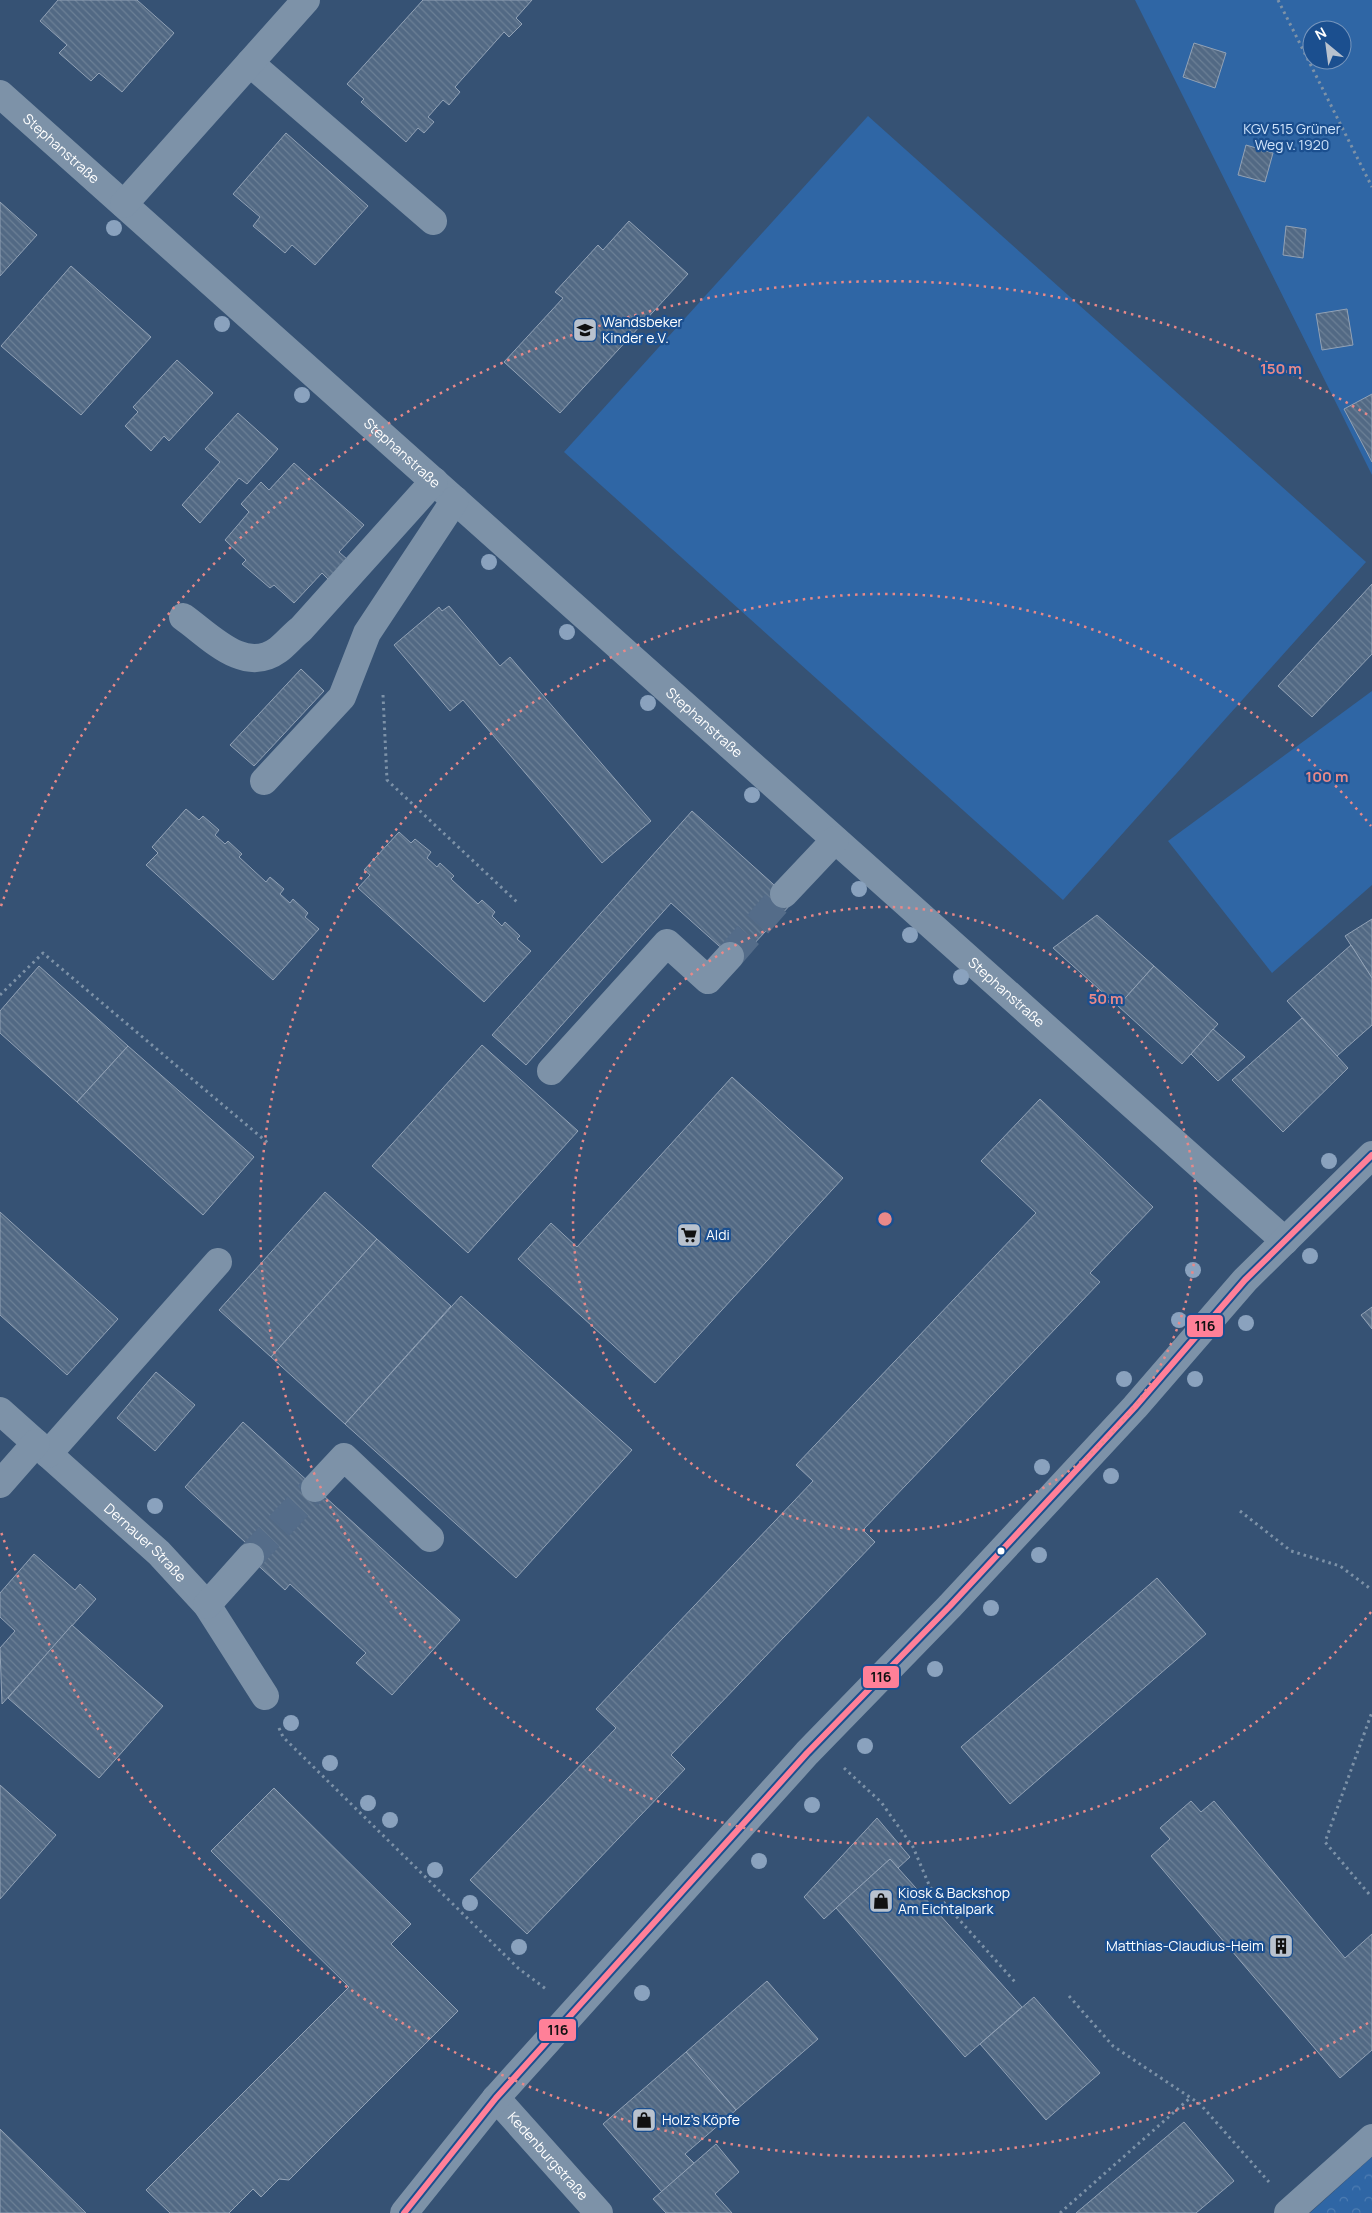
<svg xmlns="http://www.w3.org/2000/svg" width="1372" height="2213" viewBox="0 0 1372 2213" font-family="Manrope,sans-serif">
  <defs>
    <pattern id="park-crowns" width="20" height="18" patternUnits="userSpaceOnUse" patternTransform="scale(1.25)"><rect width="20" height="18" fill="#2f66a5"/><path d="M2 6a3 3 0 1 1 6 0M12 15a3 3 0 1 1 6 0" fill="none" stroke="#4e7db2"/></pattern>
    <pattern id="building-back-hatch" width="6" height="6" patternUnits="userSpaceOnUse" patternTransform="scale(1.25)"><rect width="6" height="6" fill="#526984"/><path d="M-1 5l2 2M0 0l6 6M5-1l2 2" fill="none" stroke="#6c8096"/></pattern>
  </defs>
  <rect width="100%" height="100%" fill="#365274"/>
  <!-- green -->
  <g fill="#2f66a5" fill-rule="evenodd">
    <path d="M 1135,0 L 1372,0 L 1372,475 ZM 1312,30 L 1342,30 L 1342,60 L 1312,60 Z"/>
    <path d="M 868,116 L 1366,562 L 1063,900 L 564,452 Z"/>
    <path d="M 1372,691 L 1372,885 L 1272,973 L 1168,841 Z"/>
  </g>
  <!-- park -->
  <path fill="url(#park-crowns)" d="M 1372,2157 L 1372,2213 L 1310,2213 Z"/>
  <!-- building -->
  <g fill="url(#building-back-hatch)" stroke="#92a2b6">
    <path d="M 58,0 L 137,0 L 174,33 L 122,92 L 99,73 L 91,81 L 59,53 L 67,45 L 40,21 Z"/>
    <path d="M 423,0 L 532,0 L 516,18 L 522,24 L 509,37 L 504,32 L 455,87 L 460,92 L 449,105 L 443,100 L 428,117 L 434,122 L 424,133 L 418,128 L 406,142 L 361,102 L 364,99 L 347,84 Z"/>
    <path d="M 1194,43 L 1226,53 L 1215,88 L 1183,77 Z"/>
    <path d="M 286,133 L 368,206 L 315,265 L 292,245 L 285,253 L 253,226 L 260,217 L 233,194 Z"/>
    <path d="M 1246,145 L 1273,153 L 1265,182 L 1238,175 Z"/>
    <path d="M 0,202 L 37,235 L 0,276 Z"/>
    <path d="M 629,221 L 688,274 L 560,413 L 504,362 L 563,298 L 555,292 L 598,245 L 603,250 Z"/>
    <path d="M 1286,226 L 1306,229 L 1303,258 L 1283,255 Z"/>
    <path d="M 71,266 L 151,337 L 81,415 L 1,346 Z"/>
    <path d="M 1347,309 L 1353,345 L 1322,350 L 1316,314 Z"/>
    <path d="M 177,360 L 213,393 L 169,441 L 164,436 L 151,451 L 125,426 L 138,412 L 133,407 Z"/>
    <path d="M 1372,394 L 1372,462 L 1344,409 Z"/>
    <path d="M 238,413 L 278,449 L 247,484 L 239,478 L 200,523 L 182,505 L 220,462 L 205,449 Z"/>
    <path d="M 294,463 L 364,525 L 339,552 L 348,560 L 330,581 L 322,573 L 294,603 L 274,585 L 270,588 L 242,564 L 246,560 L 225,540 L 249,512 L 241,504 L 261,482 L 269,490 Z"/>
    <path d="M 1372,584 L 1372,654 L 1312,717 L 1278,686 Z"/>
    <path d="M 449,606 L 500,666 L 510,657 L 651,821 L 602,863 L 463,700 L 450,711 L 394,645 L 439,607 L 442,611 Z"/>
    <path d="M 301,669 L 324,691 L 254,766 L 230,745 Z"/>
    <path d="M 186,809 L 199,820 L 203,816 L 219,830 L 215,835 L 225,844 L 228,841 L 242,854 L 239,857 L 266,882 L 270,877 L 284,889 L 280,894 L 290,903 L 293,899 L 308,913 L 305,917 L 319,929 L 273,980 L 146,865 L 158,853 L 152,847 Z"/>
    <path d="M 692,811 L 793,902 L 737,962 L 671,903 L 526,1065 L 492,1035 Z"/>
    <path d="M 399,832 L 411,843 L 415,839 L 431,852 L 427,858 L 437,867 L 440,863 L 454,876 L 451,879 L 478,904 L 482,900 L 495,912 L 492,916 L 502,926 L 505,922 L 520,936 L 517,939 L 531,951 L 484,1002 L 358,888 L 370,875 L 364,870 Z"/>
    <path d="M 1097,915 L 1154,966 L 1118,1006 L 1053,948 Z"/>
    <path d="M 1372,919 L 1372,978 L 1345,936 Z"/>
    <path d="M 1351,945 L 1372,978 L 1372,1025 L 1337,1056 L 1287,1001 Z"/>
    <path d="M 39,966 L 128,1046 L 77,1102 L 0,1033 L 0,1011 Z"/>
    <path d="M 1154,966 L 1218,1024 L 1182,1064 L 1118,1006 Z"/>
    <path d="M 1302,1018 L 1348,1068 L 1283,1132 L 1232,1080 Z"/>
    <path d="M 1213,1029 L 1245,1057 L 1218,1081 L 1191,1054 Z"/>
    <path d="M 482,1045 L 578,1131 L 468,1253 L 372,1166 Z"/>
    <path d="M 128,1046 L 254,1157 L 203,1215 L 77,1102 Z"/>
    <path d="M 732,1077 L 843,1178 L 655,1383 L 518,1259 L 551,1223 L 577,1247 Z"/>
    <path d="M 1040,1099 L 1153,1207 L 1090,1273 L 1100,1282 L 863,1530 L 875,1542 L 671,1755 L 685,1769 L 527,1934 L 470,1880 L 616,1728 L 596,1709 L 813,1481 L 796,1465 L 1036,1213 L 981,1161 Z"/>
    <path d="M 325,1192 L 377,1239 L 271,1357 L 219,1310 Z"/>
    <path d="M 0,1212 L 118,1319 L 67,1375 L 0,1315 Z"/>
    <path d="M 377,1239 L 451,1306 L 345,1424 L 271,1357 Z"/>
    <path d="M 461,1296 L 632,1450 L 516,1578 L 345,1424 Z"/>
    <path d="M 1372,1307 L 1372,1329 L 1361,1315 Z"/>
    <path d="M 156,1372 L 195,1405 L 155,1451 L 117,1418 Z"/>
    <path d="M 243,1422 L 460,1620 L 392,1695 L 356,1663 L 366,1653 L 290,1584 L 285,1590 L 240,1549 L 246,1543 L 185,1487 Z"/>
    <path d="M 34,1554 L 75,1590 L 80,1584 L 96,1599 L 2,1704 L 0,1648 L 15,1631 L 0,1617 L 0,1593 Z"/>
    <path d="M 1157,1578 L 1206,1634 L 1010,1804 L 961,1747 Z"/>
    <path d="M 72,1625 L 163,1706 L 99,1778 L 8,1698 Z"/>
    <path d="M 0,1785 L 56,1835 L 0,1899 Z"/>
    <path d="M 274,1788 L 411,1924 L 391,1944 L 458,2011 L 289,2180 L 279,2179 L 261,2197 L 253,2189 L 229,2213 L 170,2213 L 146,2190 L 349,1987 L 211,1851 Z"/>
    <path d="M 1191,1801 L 1201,1812 L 1214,1801 L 1345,1958 L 1372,1934 L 1372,2050 L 1340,2078 L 1151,1856 L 1170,1839 L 1160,1828 Z"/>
    <path d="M 877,1818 L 910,1857 L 898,1868 L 890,1859 L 824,1919 L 804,1897 Z"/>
    <path d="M 890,1859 L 1022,2007 L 965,2057 L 836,1908 Z"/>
    <path d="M 767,1981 L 818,2039 L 736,2110 L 686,2052 Z"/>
    <path d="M 1034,1997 L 1100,2073 L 1046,2120 L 980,2044 Z"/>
    <path d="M 686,2052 L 736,2110 L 685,2154 L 694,2163 L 662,2192 L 603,2124 Z"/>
    <path d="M 1184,2122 L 1234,2181 L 1196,2213 L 1076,2213 Z"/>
    <path d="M 0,2129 L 86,2213 L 0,2213 Z"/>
    <path d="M 716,2144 L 739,2172 L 715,2194 L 732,2213 L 666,2213 L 653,2199 Z"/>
  </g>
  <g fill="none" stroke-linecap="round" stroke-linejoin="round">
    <!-- minor-tunnel -->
    <g stroke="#546c89" stroke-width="28" stroke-dasharray="28 14" stroke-linecap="butt">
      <path d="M 730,956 L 784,894"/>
      <path d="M 250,1557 L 315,1488"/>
    </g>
    <!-- path -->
    <g stroke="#7d92a8" stroke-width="3" stroke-dasharray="2.5 4" stroke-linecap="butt">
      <path d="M 1278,0 L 1372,187"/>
      <path d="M 383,695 L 387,780 L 518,903"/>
      <path d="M 0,995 L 43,953 L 268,1143"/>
      <path d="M 1240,1511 L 1291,1551 L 1340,1566 L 1372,1590"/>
      <path d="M 279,1728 L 283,1737 L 518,1968 L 546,1989"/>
      <path d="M 844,1768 L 881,1802 L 913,1847 L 930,1887 L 1015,1982"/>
      <path d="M 1369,1894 L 1325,1842 L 1372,1712"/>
      <path d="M 1069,1996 L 1113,2046 L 1200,2104 L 1269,2182"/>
      <path d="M 1060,2213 L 1190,2098"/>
    </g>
    <!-- minor -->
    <g stroke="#7d92a8" stroke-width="28">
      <path d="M 250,63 L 433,221"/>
      <path id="s1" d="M 0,94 L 1285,1241"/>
      <path d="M 124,204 L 306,0"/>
      <path d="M 183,617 C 210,636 244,675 278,650 C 286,644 293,635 301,629 L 434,481"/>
      <path d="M 264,781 L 342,697 L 367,633 L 455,500"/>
      <path d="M 784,894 L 835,840"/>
      <path d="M 551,1071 L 667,943 L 708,980 L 730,956"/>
      <path id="s2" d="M 0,1411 L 159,1553 L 207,1605 L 265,1696"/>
      <path d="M 48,1454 L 218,1262"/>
      <path d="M 0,1484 L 36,1443"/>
      <path d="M 315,1488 L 344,1457 L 430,1538"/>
      <path d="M 207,1605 L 250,1557"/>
      <path id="s3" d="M 496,2098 L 599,2213"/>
      <path d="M 404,2213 L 496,2098 L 807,1753 L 950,1606 L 1135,1407 L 1245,1280 L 1372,1155"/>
      <path d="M 1288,2213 L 1372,2138"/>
    </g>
    <defs>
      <path id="bus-1" d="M 404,2213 L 496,2098 L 807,1753 L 950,1606 L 1135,1407 L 1245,1280 L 1372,1155"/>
    </defs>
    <!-- bus-1 casing -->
    <use href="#bus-1" stroke="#1b4f8f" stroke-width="10"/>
    <!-- bus-1 -->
    <use href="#bus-1" stroke="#ff8098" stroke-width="6"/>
  </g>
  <!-- trees -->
  <g fill="#8aa2be">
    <circle cx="114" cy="228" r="8"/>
    <circle cx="222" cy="324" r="8"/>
    <circle cx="302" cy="395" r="8"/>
    <circle cx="489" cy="562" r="8"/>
    <circle cx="567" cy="632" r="8"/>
    <circle cx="648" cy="703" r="8"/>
    <circle cx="752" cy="795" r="8"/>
    <circle cx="859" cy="889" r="8"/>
    <circle cx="910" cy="935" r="8"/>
    <circle cx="961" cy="977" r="8"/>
    <circle cx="1329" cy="1161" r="8"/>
    <circle cx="1310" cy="1256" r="8"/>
    <circle cx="1193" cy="1270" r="8"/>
    <circle cx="1179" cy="1320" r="8"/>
    <circle cx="1246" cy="1323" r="8"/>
    <circle cx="1124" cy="1379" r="8"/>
    <circle cx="1195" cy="1379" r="8"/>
    <circle cx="1042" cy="1467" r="8"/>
    <circle cx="1111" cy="1476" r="8"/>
    <circle cx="155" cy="1506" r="8"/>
    <circle cx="1039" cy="1555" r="8"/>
    <circle cx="991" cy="1608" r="8"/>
    <circle cx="935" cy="1669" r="8"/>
    <circle cx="291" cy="1723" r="8"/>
    <circle cx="865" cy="1746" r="8"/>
    <circle cx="330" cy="1763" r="8"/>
    <circle cx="368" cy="1803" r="8"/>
    <circle cx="812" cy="1805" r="8"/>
    <circle cx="390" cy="1820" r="8"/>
    <circle cx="759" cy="1861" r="8"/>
    <circle cx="435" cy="1870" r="8"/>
    <circle cx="470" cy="1903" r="8"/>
    <circle cx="519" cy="1947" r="8"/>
    <circle cx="642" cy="1993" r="8"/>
  </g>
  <!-- distance rings -->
  <g fill="none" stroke="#e88989" stroke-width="2.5" stroke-dasharray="2.5 5">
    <circle cx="885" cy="1219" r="312"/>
    <path d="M1371 1612A625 625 0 1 1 1371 826"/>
    <path d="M1368 2023A938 938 0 0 1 1 1532M1 906A938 938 0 0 1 1368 415"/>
  </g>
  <!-- icons -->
  <defs>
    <symbol id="school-square" viewBox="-11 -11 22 22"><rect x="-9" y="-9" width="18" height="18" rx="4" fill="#b9c2ce" stroke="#1b4f8f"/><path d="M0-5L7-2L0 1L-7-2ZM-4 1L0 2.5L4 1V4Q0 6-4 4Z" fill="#111"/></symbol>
    <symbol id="supermarket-square" viewBox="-11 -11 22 22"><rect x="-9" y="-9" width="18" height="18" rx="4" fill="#b9c2ce" stroke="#1b4f8f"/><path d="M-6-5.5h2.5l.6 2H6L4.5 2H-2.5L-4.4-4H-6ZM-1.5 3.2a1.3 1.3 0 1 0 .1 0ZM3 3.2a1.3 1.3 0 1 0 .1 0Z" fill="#111"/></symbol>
    <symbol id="shop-square" viewBox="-11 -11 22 22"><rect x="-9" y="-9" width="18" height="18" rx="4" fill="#b9c2ce" stroke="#1b4f8f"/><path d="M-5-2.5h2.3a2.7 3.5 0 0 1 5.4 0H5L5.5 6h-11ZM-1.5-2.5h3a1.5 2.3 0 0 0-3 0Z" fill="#111"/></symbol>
    <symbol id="building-square" viewBox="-11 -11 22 22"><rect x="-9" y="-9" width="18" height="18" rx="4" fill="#b9c2ce" stroke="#1b4f8f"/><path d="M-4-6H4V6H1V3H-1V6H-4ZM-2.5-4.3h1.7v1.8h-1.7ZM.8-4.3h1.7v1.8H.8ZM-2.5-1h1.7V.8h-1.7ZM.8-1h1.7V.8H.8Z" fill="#111"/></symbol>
  </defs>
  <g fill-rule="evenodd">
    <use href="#school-square" x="571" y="316" width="28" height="28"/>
    <use href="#supermarket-square" x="675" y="1221" width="28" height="28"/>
    <use href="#shop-square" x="867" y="1887" width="28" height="28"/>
    <use href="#building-square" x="1267" y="1932" width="28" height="28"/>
    <use href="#shop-square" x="630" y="2106" width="28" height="28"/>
  </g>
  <!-- markers -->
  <circle fill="#fff" stroke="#1b4f8f" stroke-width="2" cx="1001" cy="1551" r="4.5"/>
  <g text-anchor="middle" stroke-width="4.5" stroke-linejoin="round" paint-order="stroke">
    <!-- park labels -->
    <g font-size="14" fill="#cfe3fa" stroke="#1b4f8f">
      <text x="1292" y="134">KGV 515 Grüner<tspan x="1292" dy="16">Weg v. 1920</tspan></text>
    </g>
    <!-- street labels -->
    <g font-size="14" fill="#fff" stroke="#1b4f8f">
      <text dy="5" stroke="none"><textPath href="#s1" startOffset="82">Stephanstraße</textPath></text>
      <text dy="5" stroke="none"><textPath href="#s1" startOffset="539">Stephanstraße</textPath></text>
      <text dy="5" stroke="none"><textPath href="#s1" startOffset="944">Stephanstraße</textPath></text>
      <text dy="5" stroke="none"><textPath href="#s1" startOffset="1349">Stephanstraße</textPath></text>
      <text dy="5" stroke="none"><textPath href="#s2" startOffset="196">Dernauer Straße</textPath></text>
      <text dy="5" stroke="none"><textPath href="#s3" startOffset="78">Kedenburgstraße</textPath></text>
    </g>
    <!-- poi labels -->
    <g font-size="14" fill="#fff" stroke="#1b4f8f" text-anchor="start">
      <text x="602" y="327">Wandsbeker<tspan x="602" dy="16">Kinder e.V.</tspan></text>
      <text x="706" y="1240">Aldi</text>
      <text x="898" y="1898">Kiosk &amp; Backshop<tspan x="898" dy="16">Am Eichtalpark</tspan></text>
      <text x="1264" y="1951" text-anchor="end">Matthias-Claudius-Heim</text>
      <text x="662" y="2125">Holz's Köpfe</text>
    </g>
  </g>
  <circle cx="885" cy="1219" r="8" fill="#e88989" stroke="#1b4f8f" stroke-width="2.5"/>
  <g font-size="15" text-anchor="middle" font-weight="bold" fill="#e88989" stroke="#1b4f8f" stroke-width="4.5" stroke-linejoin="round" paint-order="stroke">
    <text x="1281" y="374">150 m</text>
    <text x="1327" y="782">100 m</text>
    <text x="1106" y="1004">50 m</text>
  </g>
  <g stroke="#1b4f8f" stroke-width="2">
    <rect x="1186" y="1314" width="38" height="24" rx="5" fill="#ff8098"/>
    <rect x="862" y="1665" width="38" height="24" rx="5" fill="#ff8098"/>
    <rect x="538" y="2018" width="39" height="24" rx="5" fill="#ff8098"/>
  </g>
  <g font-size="14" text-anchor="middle" font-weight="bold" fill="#111">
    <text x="1205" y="1331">116</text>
    <text x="881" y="1682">116</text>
    <text x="558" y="2035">116</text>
  </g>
  <!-- north arrow -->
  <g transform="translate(1327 45) rotate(331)"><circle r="24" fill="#1b4f8f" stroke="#7695bc"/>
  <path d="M0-4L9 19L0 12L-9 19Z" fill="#b9c2ce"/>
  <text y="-8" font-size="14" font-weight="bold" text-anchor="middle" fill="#ffffff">N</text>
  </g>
</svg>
